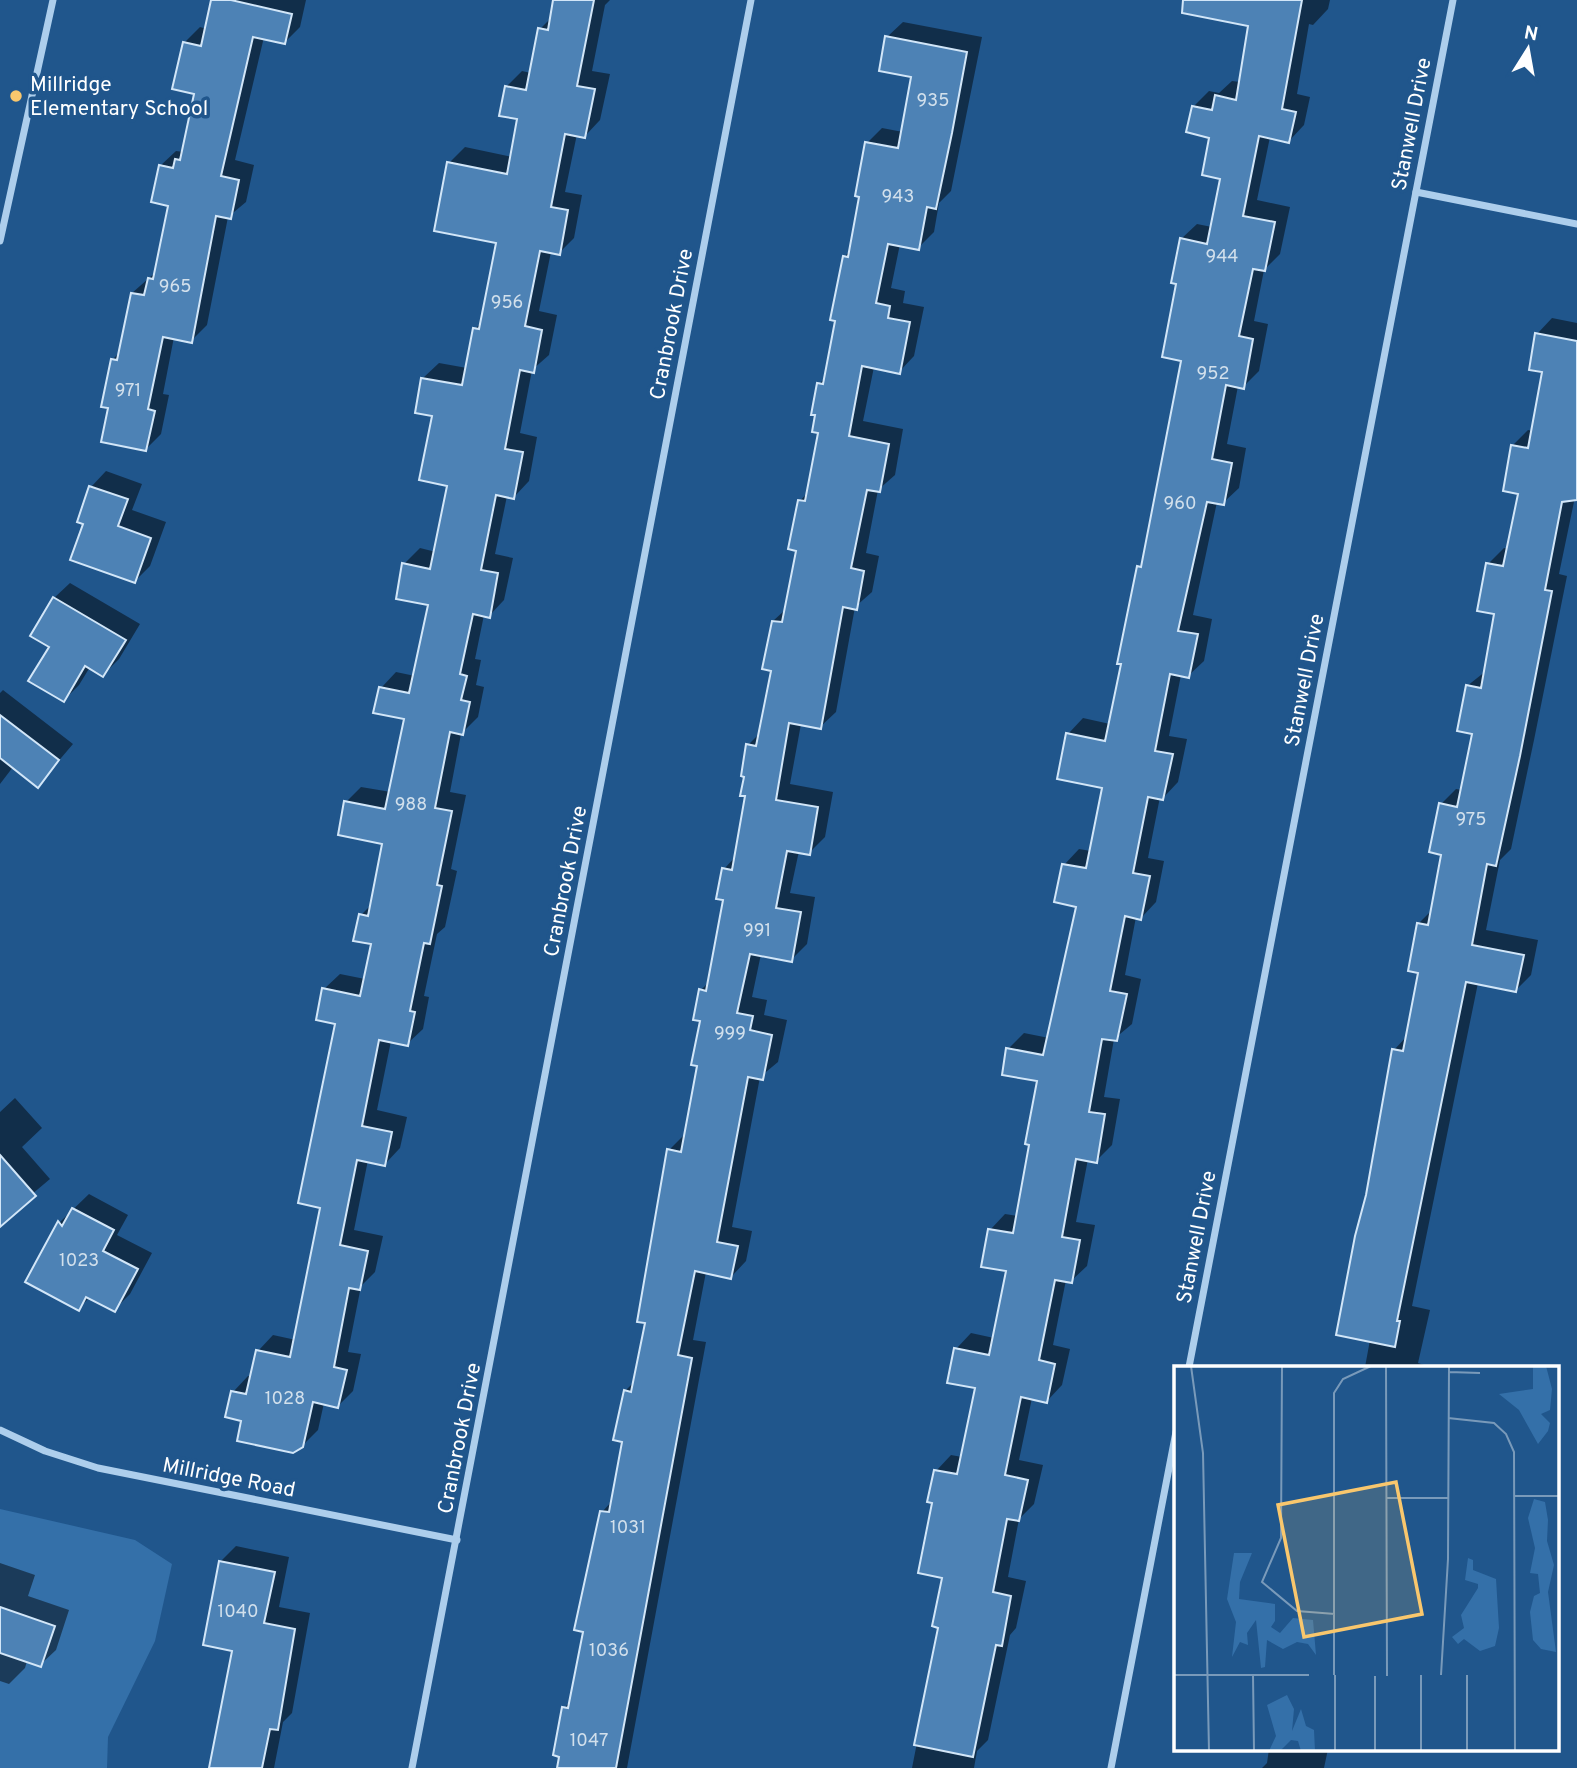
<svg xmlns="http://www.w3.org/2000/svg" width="1577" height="1768" viewBox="0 0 1577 1768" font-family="Overpass,sans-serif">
  <rect width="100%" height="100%" fill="#20568c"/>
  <!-- green -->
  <path fill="#3470a9" d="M 0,1509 L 135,1540 L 172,1564 L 155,1641 L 108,1737 L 107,1768 L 0,1768 Z"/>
  <!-- shadow -->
  <g fill="#0007">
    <path d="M 213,0 L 306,0 L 300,27 L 285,42 L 264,37 L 235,160 L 254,165 L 246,202 L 228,217 L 207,325 L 191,341 L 174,337 L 163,394 L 169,395 L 161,434 L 146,449 L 110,407 L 112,360 L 121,351 L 132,293 L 157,271 L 170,205 L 160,166 L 176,151 L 184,152 L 196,93 L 184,43 L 200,27 L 207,29 Z"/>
    <path d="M 555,0 L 610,0 L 605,5 L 592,71 L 610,74 L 600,120 L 585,136 L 577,134 L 565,192 L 582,195 L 574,238 L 559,253 L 551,252 L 539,311 L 557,315 L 549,355 L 532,370 L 520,433 L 537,437 L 529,481 L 514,497 L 507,496 L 495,554 L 513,558 L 504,600 L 489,616 L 484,615 L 475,659 L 481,660 L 476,685 L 484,687 L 478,717 L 461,734 L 450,792 L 466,795 L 451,869 L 457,871 L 445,927 L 437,934 L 424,996 L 429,997 L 423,1029 L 407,1044 L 391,1041 L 377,1110 L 407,1117 L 400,1148 L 385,1164 L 368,1160 L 354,1230 L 383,1236 L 375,1272 L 361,1286 L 348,1352 L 361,1354 L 353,1391 L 338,1406 L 324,1403 L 318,1430 L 302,1446 L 243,1420 L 233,1392 L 248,1376 L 252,1377 L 258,1351 L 273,1335 L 296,1340 L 322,1206 L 337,1022 L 324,989 L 340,974 L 365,979 L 373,943 L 361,915 L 372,904 L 384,843 L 346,802 L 361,787 L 391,792 L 406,718 L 381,688 L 396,672 L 415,676 L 430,604 L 404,564 L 420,548 L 436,552 L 449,484 L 423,378 L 439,363 L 467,368 L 475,329 L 482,322 L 498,242 L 449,163 L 465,147 L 512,157 L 519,118 L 507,86 L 522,71 L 531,73 L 540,29 L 552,17 Z"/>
    <path d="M 1233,0 L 1330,0 L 1328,9 L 1313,25 L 1309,24 L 1297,94 L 1310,97 L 1304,125 L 1289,141 L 1270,137 L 1257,200 L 1290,207 L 1280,254 L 1264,270 L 1254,321 L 1268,324 L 1259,371 L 1243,387 L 1238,386 L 1227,444 L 1246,448 L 1239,488 L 1223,503 L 1217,502 L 1193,615 L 1212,619 L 1204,661 L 1188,676 L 1181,675 L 1169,736 L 1187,739 L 1178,782 L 1163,798 L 1160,797 L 1148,858 L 1164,861 L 1156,902 L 1141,918 L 1136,917 L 1125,975 L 1141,979 L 1132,1024 L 1114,1039 L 1104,1097 L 1120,1099 L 1112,1145 L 1096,1161 L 1088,1159 L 1076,1222 L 1095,1225 L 1087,1266 L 1071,1281 L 1066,1280 L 1053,1345 L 1070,1349 L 1062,1385 L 1047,1401 L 1032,1398 L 1019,1460 L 1043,1465 L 1034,1504 L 1019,1519 L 1008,1577 L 1026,1581 L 1016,1628 L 1010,1635 L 988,1740 L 977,1751 L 974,1768 L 912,1768 L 940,1626 L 944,1576 L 934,1502 L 936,1471 L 951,1455 L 962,1457 L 977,1387 L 956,1349 L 971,1333 L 994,1338 L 1008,1270 L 990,1230 L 1005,1214 L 1018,1216 L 1031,1144 L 1039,1080 L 1008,1049 L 1024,1033 L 1049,1038 L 1078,905 L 1064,865 L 1079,849 L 1091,851 L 1104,786 L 1068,734 L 1083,718 L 1110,724 L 1139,567 L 1144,562 L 1183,360 L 1178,283 L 1181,239 L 1197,224 L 1212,227 L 1222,177 L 1212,136 L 1193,107 L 1209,91 L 1219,93 L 1232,81 L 1240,82 L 1250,25 Z"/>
    <path d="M 903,22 L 982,37 L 951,191 L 939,203 L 934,232 L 918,248 L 900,244 L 891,288 L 905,291 L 903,303 L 924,307 L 914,356 L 899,372 L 874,367 L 863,421 L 903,429 L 895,475 L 878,490 L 866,553 L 879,556 L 872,592 L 855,607 L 836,712 L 820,727 L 801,724 L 790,784 L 833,792 L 825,837 L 809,853 L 799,851 L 790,893 L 815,897 L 807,944 L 791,960 L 761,954 L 752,997 L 767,1000 L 764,1015 L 787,1020 L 778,1062 L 760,1077 L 732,1227 L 752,1231 L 746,1261 L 731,1277 L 706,1272 L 693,1340 L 706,1342 L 627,1768 L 559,1768 L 564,1708 L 571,1701 L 585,1631 L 602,1512 L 613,1500 L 624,1441 L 625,1391 L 635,1381 L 647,1322 L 669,1150 L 684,1135 L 699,1065 L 701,990 L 709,982 L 725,899 L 724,869 L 736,856 L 747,794 L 748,745 L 761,732 L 774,670 L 773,621 L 786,609 L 798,549 L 800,501 L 808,492 L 820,432 L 819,384 L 826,377 L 844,257 L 851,250 L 867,143 L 882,128 L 903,132 L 913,75 L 887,37 Z"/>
    <path d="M 1552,318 L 1577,323 L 1577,498 L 1575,497 L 1559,574 L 1567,576 L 1534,740 L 1511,849 L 1500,860 L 1486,930 L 1538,940 L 1531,975 L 1516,990 L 1478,983 L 1412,1306 L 1430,1310 L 1418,1363 L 1424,1365 L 1424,1367 L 1365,1367 L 1370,1340 L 1368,1196 L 1394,1050 L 1407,1036 L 1420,971 L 1419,923 L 1433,909 L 1443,853 L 1441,804 L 1456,789 L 1462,790 L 1475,732 L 1467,686 L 1486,671 L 1496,613 L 1488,564 L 1504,548 L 1509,549 L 1520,492 L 1513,445 L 1528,430 L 1533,431 L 1544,371 L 1537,334 Z"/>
    <path d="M 106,471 L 142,484 L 132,510 L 166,522 L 150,566 L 135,581 L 85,523 L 79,521 L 91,487 Z"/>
    <path d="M 70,583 L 140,624 L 119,659 L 103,675 L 90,667 L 79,685 L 64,700 L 51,646 L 54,598 Z"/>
    <path d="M 3,690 L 73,744 L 38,785 L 13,767 L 0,784 L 0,693 Z"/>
    <path d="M 15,1098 L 42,1128 L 22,1147 L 50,1179 L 0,1221 L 0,1112 Z"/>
    <path d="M 89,1194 L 128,1215 L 117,1235 L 152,1253 L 130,1294 L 114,1310 L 90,1297 L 78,1309 L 27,1281 L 60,1222 Z"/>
    <path d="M 236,1546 L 289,1557 L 279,1607 L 310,1613 L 292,1713 L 283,1722 L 274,1768 L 211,1768 L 234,1649 L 220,1562 Z"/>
    <path d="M 0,1563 L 35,1575 L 28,1596 L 69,1610 L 56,1650 L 40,1665 L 27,1661 L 25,1668 L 9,1684 L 0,1681 Z"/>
    <path d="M 1269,1749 L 1328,1749 L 1324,1768 L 1262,1768 L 1267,1763 Z"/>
  </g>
  <!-- building -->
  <g fill="#4d82b5" stroke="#d2e6f8" stroke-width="2">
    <path d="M 211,0 L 231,0 L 292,14 L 285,44 L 253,37 L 221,176 L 239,180 L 231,219 L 216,216 L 192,343 L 163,337 L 148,409 L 155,411 L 146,451 L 101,442 L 108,408 L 101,407 L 111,359 L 117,360 L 131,293 L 144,295 L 148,278 L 153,279 L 168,206 L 151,202 L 159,165 L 173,168 L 175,159 L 180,160 L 194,94 L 172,89 L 183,42 L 201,46 Z"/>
    <path d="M 553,0 L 594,0 L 577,86 L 595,89 L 585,138 L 565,134 L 551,207 L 568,210 L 560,255 L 540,251 L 525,326 L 542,330 L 534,373 L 520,370 L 505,449 L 523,452 L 514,499 L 496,495 L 481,570 L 498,573 L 490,618 L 473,614 L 460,674 L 467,676 L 461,700 L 470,702 L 463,735 L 450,732 L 435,808 L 452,811 L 437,885 L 442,886 L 430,944 L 424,943 L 410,1011 L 415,1012 L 408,1046 L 379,1040 L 362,1126 L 392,1132 L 385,1166 L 357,1160 L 340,1245 L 368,1251 L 360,1290 L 349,1288 L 334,1367 L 347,1370 L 338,1408 L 313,1402 L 303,1447 L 293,1453 L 237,1441 L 241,1421 L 225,1417 L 231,1391 L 246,1394 L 256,1350 L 290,1357 L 320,1208 L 298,1203 L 335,1024 L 316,1020 L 322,988 L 360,996 L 371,944 L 353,941 L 359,914 L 368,916 L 382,844 L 338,835 L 344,801 L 385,809 L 404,719 L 373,713 L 379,687 L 409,693 L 428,605 L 396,599 L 402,563 L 430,569 L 447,486 L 419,480 L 432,416 L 415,413 L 421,378 L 462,385 L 473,328 L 479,329 L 496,243 L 434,231 L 447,162 L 507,174 L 517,119 L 499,116 L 505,86 L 526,90 L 538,28 L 548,30 Z"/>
    <path d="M 1183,0 L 1302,0 L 1282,109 L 1296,112 L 1289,143 L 1259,136 L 1243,216 L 1275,222 L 1265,271 L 1253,269 L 1239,336 L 1253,339 L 1244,389 L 1226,385 L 1212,459 L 1232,463 L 1224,505 L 1207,502 L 1178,631 L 1198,634 L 1189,678 L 1170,674 L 1155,751 L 1173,754 L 1163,800 L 1148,797 L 1133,873 L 1150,876 L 1141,920 L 1125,916 L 1110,991 L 1127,994 L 1117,1041 L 1102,1039 L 1089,1112 L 1105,1114 L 1097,1163 L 1076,1159 L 1062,1237 L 1080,1240 L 1072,1283 L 1055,1280 L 1039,1360 L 1055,1364 L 1047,1403 L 1021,1397 L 1005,1475 L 1028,1480 L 1019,1521 L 1007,1519 L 993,1592 L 1011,1596 L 1002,1646 L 996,1645 L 973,1757 L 914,1745 L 938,1628 L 932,1626 L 942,1578 L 918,1573 L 932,1503 L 927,1502 L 934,1470 L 957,1474 L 975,1388 L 947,1383 L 954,1348 L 989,1355 L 1006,1271 L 981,1267 L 988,1229 L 1013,1233 L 1029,1145 L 1025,1144 L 1037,1081 L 1002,1075 L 1006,1048 L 1043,1055 L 1076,907 L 1054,902 L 1062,864 L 1086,868 L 1102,788 L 1057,779 L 1066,733 L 1105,741 L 1121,664 L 1117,664 L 1137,566 L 1141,567 L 1181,361 L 1162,357 L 1176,284 L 1171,283 L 1180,238 L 1207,244 L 1220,179 L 1202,175 L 1209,138 L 1186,132 L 1192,106 L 1212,110 L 1215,95 L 1236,100 L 1248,26 L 1182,13 Z"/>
    <path d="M 885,36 L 967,52 L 952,133 L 936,209 L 927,207 L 919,250 L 888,244 L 876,303 L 890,306 L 888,318 L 910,322 L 900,374 L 862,366 L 849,436 L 889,444 L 880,492 L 867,490 L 851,568 L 864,571 L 857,610 L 843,607 L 821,729 L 789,723 L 776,800 L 818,807 L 810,855 L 787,851 L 776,908 L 801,912 L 792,962 L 750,954 L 737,1013 L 753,1016 L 750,1030 L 772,1035 L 763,1080 L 748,1077 L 717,1242 L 738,1246 L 731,1279 L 695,1271 L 678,1355 L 692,1358 L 616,1768 L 557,1768 L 559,1757 L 553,1755 L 562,1707 L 568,1708 L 583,1632 L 574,1630 L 600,1511 L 609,1512 L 622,1442 L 613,1440 L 624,1390 L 631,1392 L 645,1323 L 637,1322 L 667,1149 L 681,1152 L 697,1066 L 691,1065 L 700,1021 L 693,1020 L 699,989 L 706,991 L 723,900 L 716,899 L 722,868 L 732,870 L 745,796 L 740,796 L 744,777 L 741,776 L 746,744 L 756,746 L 771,671 L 762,669 L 772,621 L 782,622 L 796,551 L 788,549 L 798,500 L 805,501 L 818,433 L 812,432 L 815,415 L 811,415 L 817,383 L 823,384 L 835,321 L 830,320 L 843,256 L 848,257 L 859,197 L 855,196 L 865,142 L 898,148 L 911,77 L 879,71 Z"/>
    <path d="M 1535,333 L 1577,341 L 1577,500 L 1562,502 L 1545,590 L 1552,591 L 1520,756 L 1496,866 L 1487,864 L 1472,945 L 1524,955 L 1516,992 L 1466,982 L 1397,1321 L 1400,1321 L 1395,1347 L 1336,1335 L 1355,1236 L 1366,1195 L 1392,1049 L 1403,1051 L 1418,973 L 1408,971 L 1417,923 L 1428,925 L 1441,855 L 1429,852 L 1439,803 L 1457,807 L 1472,734 L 1457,731 L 1466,685 L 1481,688 L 1494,614 L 1477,611 L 1486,563 L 1503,566 L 1518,494 L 1503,491 L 1511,445 L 1528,448 L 1542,372 L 1529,370 Z"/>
    <path d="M 89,486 L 128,499 L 118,526 L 151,538 L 135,583 L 70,560 L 83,524 L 77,522 Z"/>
    <path d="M 53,597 L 126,640 L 103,677 L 85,666 L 64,702 L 28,681 L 49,647 L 30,636 Z"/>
    <path d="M 0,715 L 59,760 L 38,788 L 0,758 Z"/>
    <path d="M 0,1155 L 36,1196 L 0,1227 Z"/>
    <path d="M 72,1208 L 114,1230 L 103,1251 L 138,1269 L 115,1312 L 86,1297 L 79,1311 L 25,1282 L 58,1221 L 62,1226 Z"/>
    <path d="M 219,1561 L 275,1572 L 264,1623 L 295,1629 L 278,1730 L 270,1729 L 262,1768 L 209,1768 L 232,1651 L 203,1645 Z"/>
    <path d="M 0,1607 L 55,1626 L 41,1667 L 0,1653 Z"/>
  </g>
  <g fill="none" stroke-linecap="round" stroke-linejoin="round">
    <!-- minor -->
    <g stroke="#adceec" stroke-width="7">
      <path d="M 1416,192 L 1577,224"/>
      <path d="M 0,241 L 53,0"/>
      <path d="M 1189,1367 L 1453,0"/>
      <path d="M 0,1430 L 45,1451 L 98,1468 L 457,1540"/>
      <path d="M 412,1768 L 751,0"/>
      <path d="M 1111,1768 L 1176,1432"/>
    </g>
  </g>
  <!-- markers -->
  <circle fill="#f9c76d" stroke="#20568c" stroke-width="2.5" cx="16" cy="96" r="7"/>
  <g text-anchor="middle" stroke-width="7" stroke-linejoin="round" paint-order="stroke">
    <!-- number labels -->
    <g font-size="18" fill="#d2e0ec">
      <text x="933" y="106">935</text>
      <text x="898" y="202">943</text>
      <text x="1222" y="262">944</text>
      <text x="175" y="292">965</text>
      <text x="507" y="308">956</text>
      <text x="1213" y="379">952</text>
      <text x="128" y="396">971</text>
      <text x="1180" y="509">960</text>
      <text x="411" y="810">988</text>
      <text x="1471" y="825">975</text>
      <text x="757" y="936">991</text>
      <text x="730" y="1039">999</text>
      <text x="79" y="1266">1023</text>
      <text x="285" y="1404">1028</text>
      <text x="628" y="1533">1031</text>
      <text x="238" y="1617">1040</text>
      <text x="609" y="1656">1036</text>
      <text x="589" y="1746">1047</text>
    </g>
    <!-- poi labels -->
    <g font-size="21" fill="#fff" stroke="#20568c" text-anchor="start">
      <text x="30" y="91">Millridge<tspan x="30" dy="24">Elementary School</tspan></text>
    </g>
    <!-- street labels -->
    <g font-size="21" fill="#fff" stroke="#20568c">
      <text transform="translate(1411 124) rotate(-79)" y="7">Stanwell Drive</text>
      <text transform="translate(671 324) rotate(-79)" y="7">Cranbrook Drive</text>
      <text transform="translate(1304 680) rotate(-79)" y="7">Stanwell Drive</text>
      <text transform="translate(565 881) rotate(-79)" y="7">Cranbrook Drive</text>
      <text transform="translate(1196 1237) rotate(-79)" y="7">Stanwell Drive</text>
      <text transform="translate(459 1438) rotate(-79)" y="7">Cranbrook Drive</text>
      <text transform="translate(229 1477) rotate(11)" y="7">Millridge Road</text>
    </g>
  </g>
  <!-- overview -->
  <g transform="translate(1174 1366)">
    <rect width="385" height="385" fill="#20568c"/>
    <path d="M 359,0 L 372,0 L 378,23 L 376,44 L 367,48 L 376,57 L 374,65 L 364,78 L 345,44 L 325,28 L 359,23 ZM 360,133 L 371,136 L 374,154 L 373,175 L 380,199 L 374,226 L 382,286 L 367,283 L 359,274 L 356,246 L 360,230 L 366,227 L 364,208 L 356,207 L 361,182 L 354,152 ZM 60,187 L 78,187 L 66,216 L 65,233 L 101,238 L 101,255 L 97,261 L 106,267 L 119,252 L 139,254 L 142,289 L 134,278 L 123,276 L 109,283 L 93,274 L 91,301 L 87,302 L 82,254 L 73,267 L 74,279 L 66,276 L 58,291 L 62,256 L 53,233 ZM 294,192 L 299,194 L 299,204 L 322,213 L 325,262 L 321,280 L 306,285 L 290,273 L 284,278 L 278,271 L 290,262 L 287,249 L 304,222 L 304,218 L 291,214 ZM 113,329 L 120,343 L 118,365 L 127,343 L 132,360 L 140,364 L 141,385 L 127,385 L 124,375 L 117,374 L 106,385 L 95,385 L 102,370 L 93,339 Z" fill="#3470a9"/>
    <path fill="none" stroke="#799aba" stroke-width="2" d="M 17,0 L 29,87 L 35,385M 108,0 L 107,172 L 88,216 L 123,245 L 161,248M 212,0 L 213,310M 275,6 L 306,7M 274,52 L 320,57 L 332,68 L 340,86 L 341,385M 340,130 L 385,130M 213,132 L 274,132M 0,309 L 135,309M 79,309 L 80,385M 160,309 L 160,27 L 169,13 L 197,0M 161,309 L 161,385M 247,309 L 247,385M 267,309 L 274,193 L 275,0M 293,309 L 293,385M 201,385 L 201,310"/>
    <path fill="#f9c76d" fill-opacity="0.15" stroke="#f9c76d" stroke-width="3.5" d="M 222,116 L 248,248 L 130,271 L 104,139 Z"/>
    <rect width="385" height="385" fill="none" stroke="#fff" stroke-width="3.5"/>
  </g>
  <!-- north arrow -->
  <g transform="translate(1528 49) rotate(11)" stroke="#20568c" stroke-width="5" paint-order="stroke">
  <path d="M0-5L12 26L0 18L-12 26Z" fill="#ffffff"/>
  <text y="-10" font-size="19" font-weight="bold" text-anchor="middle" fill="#ffffff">N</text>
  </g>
</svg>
